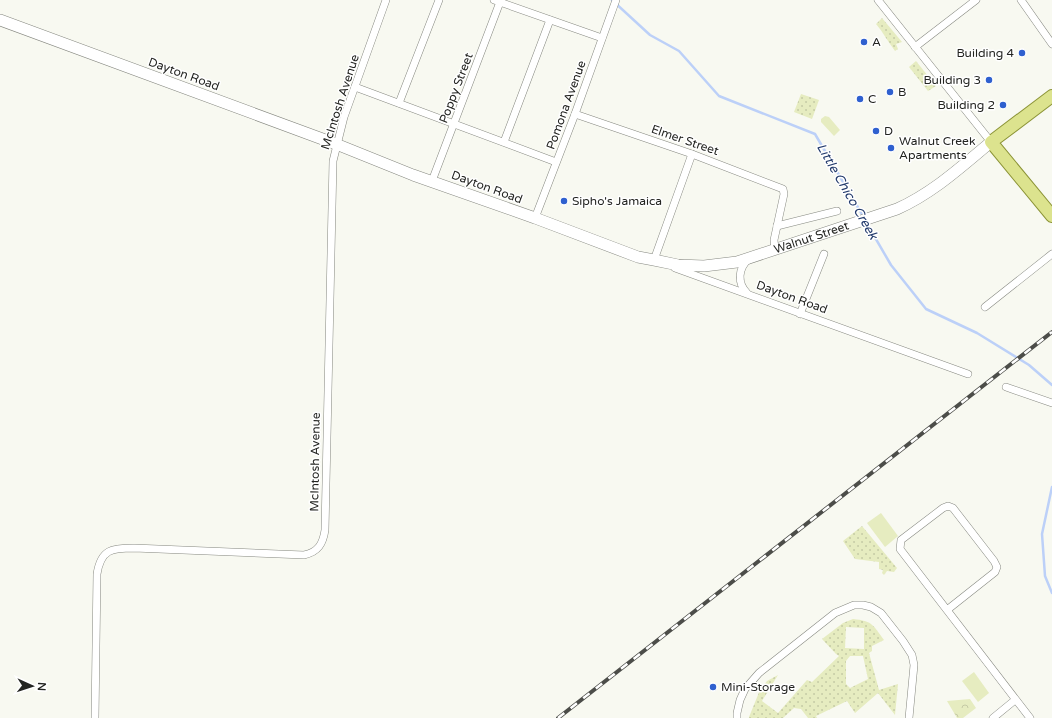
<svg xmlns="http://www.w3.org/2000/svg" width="1052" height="718" viewBox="0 0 1052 718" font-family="'Varela Round',sans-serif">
  <defs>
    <pattern id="grass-dots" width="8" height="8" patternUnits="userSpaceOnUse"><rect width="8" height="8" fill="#e6ecc0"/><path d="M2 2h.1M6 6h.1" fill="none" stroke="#c5caa5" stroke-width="1.8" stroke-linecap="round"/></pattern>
    <pattern id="park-crowns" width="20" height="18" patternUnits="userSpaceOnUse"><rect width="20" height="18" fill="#e6ecc0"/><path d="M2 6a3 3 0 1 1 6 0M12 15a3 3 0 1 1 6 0" fill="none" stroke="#c5caa5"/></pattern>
  </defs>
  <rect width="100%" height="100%" fill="#f8f9f1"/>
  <!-- grass -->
  <g fill="url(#grass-dots)" fill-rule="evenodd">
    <path d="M 882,18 L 902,42 L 896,44 L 898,49 L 895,51 C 888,42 883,32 876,24 Z"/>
    <path d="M 916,61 L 936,86 L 928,91 L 909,67 Z"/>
    <path d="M 801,94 L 819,100 L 812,119 L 794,112 Z"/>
    <path d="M 862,526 L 897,568 L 894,572 L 887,571 L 884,575 L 882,573 L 883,570 L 879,569 L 879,562 L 855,559 L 843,541 Z"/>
    <path d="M 853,619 C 873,621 873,625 884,640 L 872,646 L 872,651 L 869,653 L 879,690 L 898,684 L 895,715 L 878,693 L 855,713 L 847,701 L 816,716 L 817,718 L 808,718 L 801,709 L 794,708 L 783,718 L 749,718 L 749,717 L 760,690 L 767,681 L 778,675 L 762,701 L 778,713 L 807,680 L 812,682 L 839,656 L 836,654 L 822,639 L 843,623 ZM 846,627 L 864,628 L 864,649 L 845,648 ZM 850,656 L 863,656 L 868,679 L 850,688 L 846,684 L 846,661 Z"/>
  </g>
  <!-- park -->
  <path fill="url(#park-crowns)" d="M 970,699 L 976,708 L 963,718 L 957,718 L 947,701 Z"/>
  <!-- pitch -->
  <g fill="#e6ecc0">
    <path d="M 825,116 L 829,117 L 840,130 L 834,136 L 821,122 L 821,119 Z"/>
    <path d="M 881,513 L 898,536 L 885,547 L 867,523 Z"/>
    <path d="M 974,672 L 989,693 L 978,702 L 962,681 Z"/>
  </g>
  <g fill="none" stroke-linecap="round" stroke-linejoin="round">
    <!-- stream -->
    <g stroke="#bcd0f8" stroke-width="2.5">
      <path d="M 612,0 L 650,35 L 679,51 L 719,96 L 815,134 L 863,216"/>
      <path d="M 866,222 L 891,265 L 926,309 L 977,333 L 1029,365 L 1052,385"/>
      <path d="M 1052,487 L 1042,534 L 1045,576 L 1052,593"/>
    </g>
    <defs>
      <g id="street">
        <path d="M 494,0 L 602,38"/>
        <path d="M 878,0 L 991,142"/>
        <path d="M 1021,0 L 1052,44"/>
        <path d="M 915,47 L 976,0"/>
        <path d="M 355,87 L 556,162"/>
        <path d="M 399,103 L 439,0"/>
        <path d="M 575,114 L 692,154 L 783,189 L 784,194 L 774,240 L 775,250"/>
        <path d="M 504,142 L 550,20"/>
        <path d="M 432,181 L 500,2"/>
        <path d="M 535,218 L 575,114 L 616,0"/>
        <path d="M 777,226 L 837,211"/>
        <path d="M 657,262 L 654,260 L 692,154"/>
        <path d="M 675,268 L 968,374"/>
        <path d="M 747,293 C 737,283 738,268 749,259"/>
        <path d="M 985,307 L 1052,254"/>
        <path d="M 800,314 L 824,254"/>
        <path d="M 1006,387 L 1052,403"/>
        <path d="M 947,610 L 995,572 L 997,567 L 994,561 L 953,508 L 948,506 L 943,508 L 901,540 L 900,549 L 1030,718"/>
        <path d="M 95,718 L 97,574 C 101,549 112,548 134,548 L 304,555 C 318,552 323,544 325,530 L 333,161 L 344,117 L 386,0"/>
        <path d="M 737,718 L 737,713 L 740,700 L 745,689 L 759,673 L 835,613 L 854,605 L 863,605 L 871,607 L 881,613 L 903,641 L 912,655 L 914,665 L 909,718"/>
        <path d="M 993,718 L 1015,700"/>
      </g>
      <g id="secondary">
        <path id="s1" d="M 0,20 L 336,144 L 413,175 L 535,218 L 638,257 L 654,260 L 678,265 L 704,266 L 737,262 L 897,209 C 933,193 962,166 991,142"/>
      </g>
      <path id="primary" d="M 1052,96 L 991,142 L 1052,216"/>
    </defs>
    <!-- street casing -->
    <use href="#street" stroke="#868880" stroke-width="8"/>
    <!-- secondary casing -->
    <use href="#secondary" stroke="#868880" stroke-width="12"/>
    <!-- primary casing -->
    <use href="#primary" stroke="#8c9437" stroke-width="14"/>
    <!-- street -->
    <use href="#street" stroke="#fff" stroke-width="7"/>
    <!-- secondary -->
    <use href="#secondary" stroke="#fff" stroke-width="11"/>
    <!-- primary -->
    <use href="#primary" stroke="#dce38e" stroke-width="12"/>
    <defs>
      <path id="rail" d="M 558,718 L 1052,332"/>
    </defs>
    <!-- rail casing -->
    <use href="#rail" stroke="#4c4d49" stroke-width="4"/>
    <!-- rail -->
    <use href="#rail" stroke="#fff" stroke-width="2.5" stroke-dasharray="8" stroke-linecap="butt"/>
  </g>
  <!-- markers -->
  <g fill="#2f60cf" stroke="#fff" stroke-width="1.5">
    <circle cx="864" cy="42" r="4"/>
    <circle cx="1022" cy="53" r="4"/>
    <circle cx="989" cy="80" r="4"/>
    <circle cx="890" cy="92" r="4"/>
    <circle cx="860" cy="99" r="4"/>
    <circle cx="1003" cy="105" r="4"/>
    <circle cx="876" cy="131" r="4"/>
    <circle cx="891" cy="148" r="4"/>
    <circle cx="564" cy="201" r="4"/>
    <circle cx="713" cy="687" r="4"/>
  </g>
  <g text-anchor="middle" stroke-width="3" stroke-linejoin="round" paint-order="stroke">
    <!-- poi labels -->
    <g font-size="12" fill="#232421" stroke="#fff" text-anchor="start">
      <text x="872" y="46">A</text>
      <text x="1014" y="57" text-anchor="end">Building 4</text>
      <text x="981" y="84" text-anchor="end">Building 3</text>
      <text x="898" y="96">B</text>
      <text x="868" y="103">C</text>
      <text x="995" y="109" text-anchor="end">Building 2</text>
      <text x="884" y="135">D</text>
      <text x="899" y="145">Walnut Creek<tspan x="899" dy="14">Apartments</tspan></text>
      <text x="572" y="205">Sipho's Jamaica</text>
      <text x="721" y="691">Mini-Storage</text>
    </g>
    <!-- street labels -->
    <g font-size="12" fill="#232421" stroke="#fff">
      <text transform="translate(184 74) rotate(20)" y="4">Dayton Road</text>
      <text transform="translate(456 88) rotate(-69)" y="4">Poppy Street</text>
      <text transform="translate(340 102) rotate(-72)" y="4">McIntosh Avenue</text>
      <text transform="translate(566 105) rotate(-70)" y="4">Pomona Avenue</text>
      <text transform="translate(685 140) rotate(19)" y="4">Elmer Street</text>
      <text transform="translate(487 187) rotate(20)" y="4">Dayton Road</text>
      <text dy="4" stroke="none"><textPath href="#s1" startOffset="859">Walnut Street</textPath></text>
      <text transform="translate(792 297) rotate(20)" y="4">Dayton Road</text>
      <text transform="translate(315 462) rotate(-89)" y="4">McIntosh Avenue</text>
    </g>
    <!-- water labels -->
    <g font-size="13" font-style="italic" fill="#243c6d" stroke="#fff">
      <text transform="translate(848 191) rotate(60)" y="5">Little Chico Creek</text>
    </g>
  </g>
  <!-- north arrow -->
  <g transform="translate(32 686) rotate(93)" stroke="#ffffff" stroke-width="3" paint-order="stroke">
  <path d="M0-3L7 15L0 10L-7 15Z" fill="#232421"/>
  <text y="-6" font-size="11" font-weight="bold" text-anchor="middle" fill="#232421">N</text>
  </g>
</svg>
